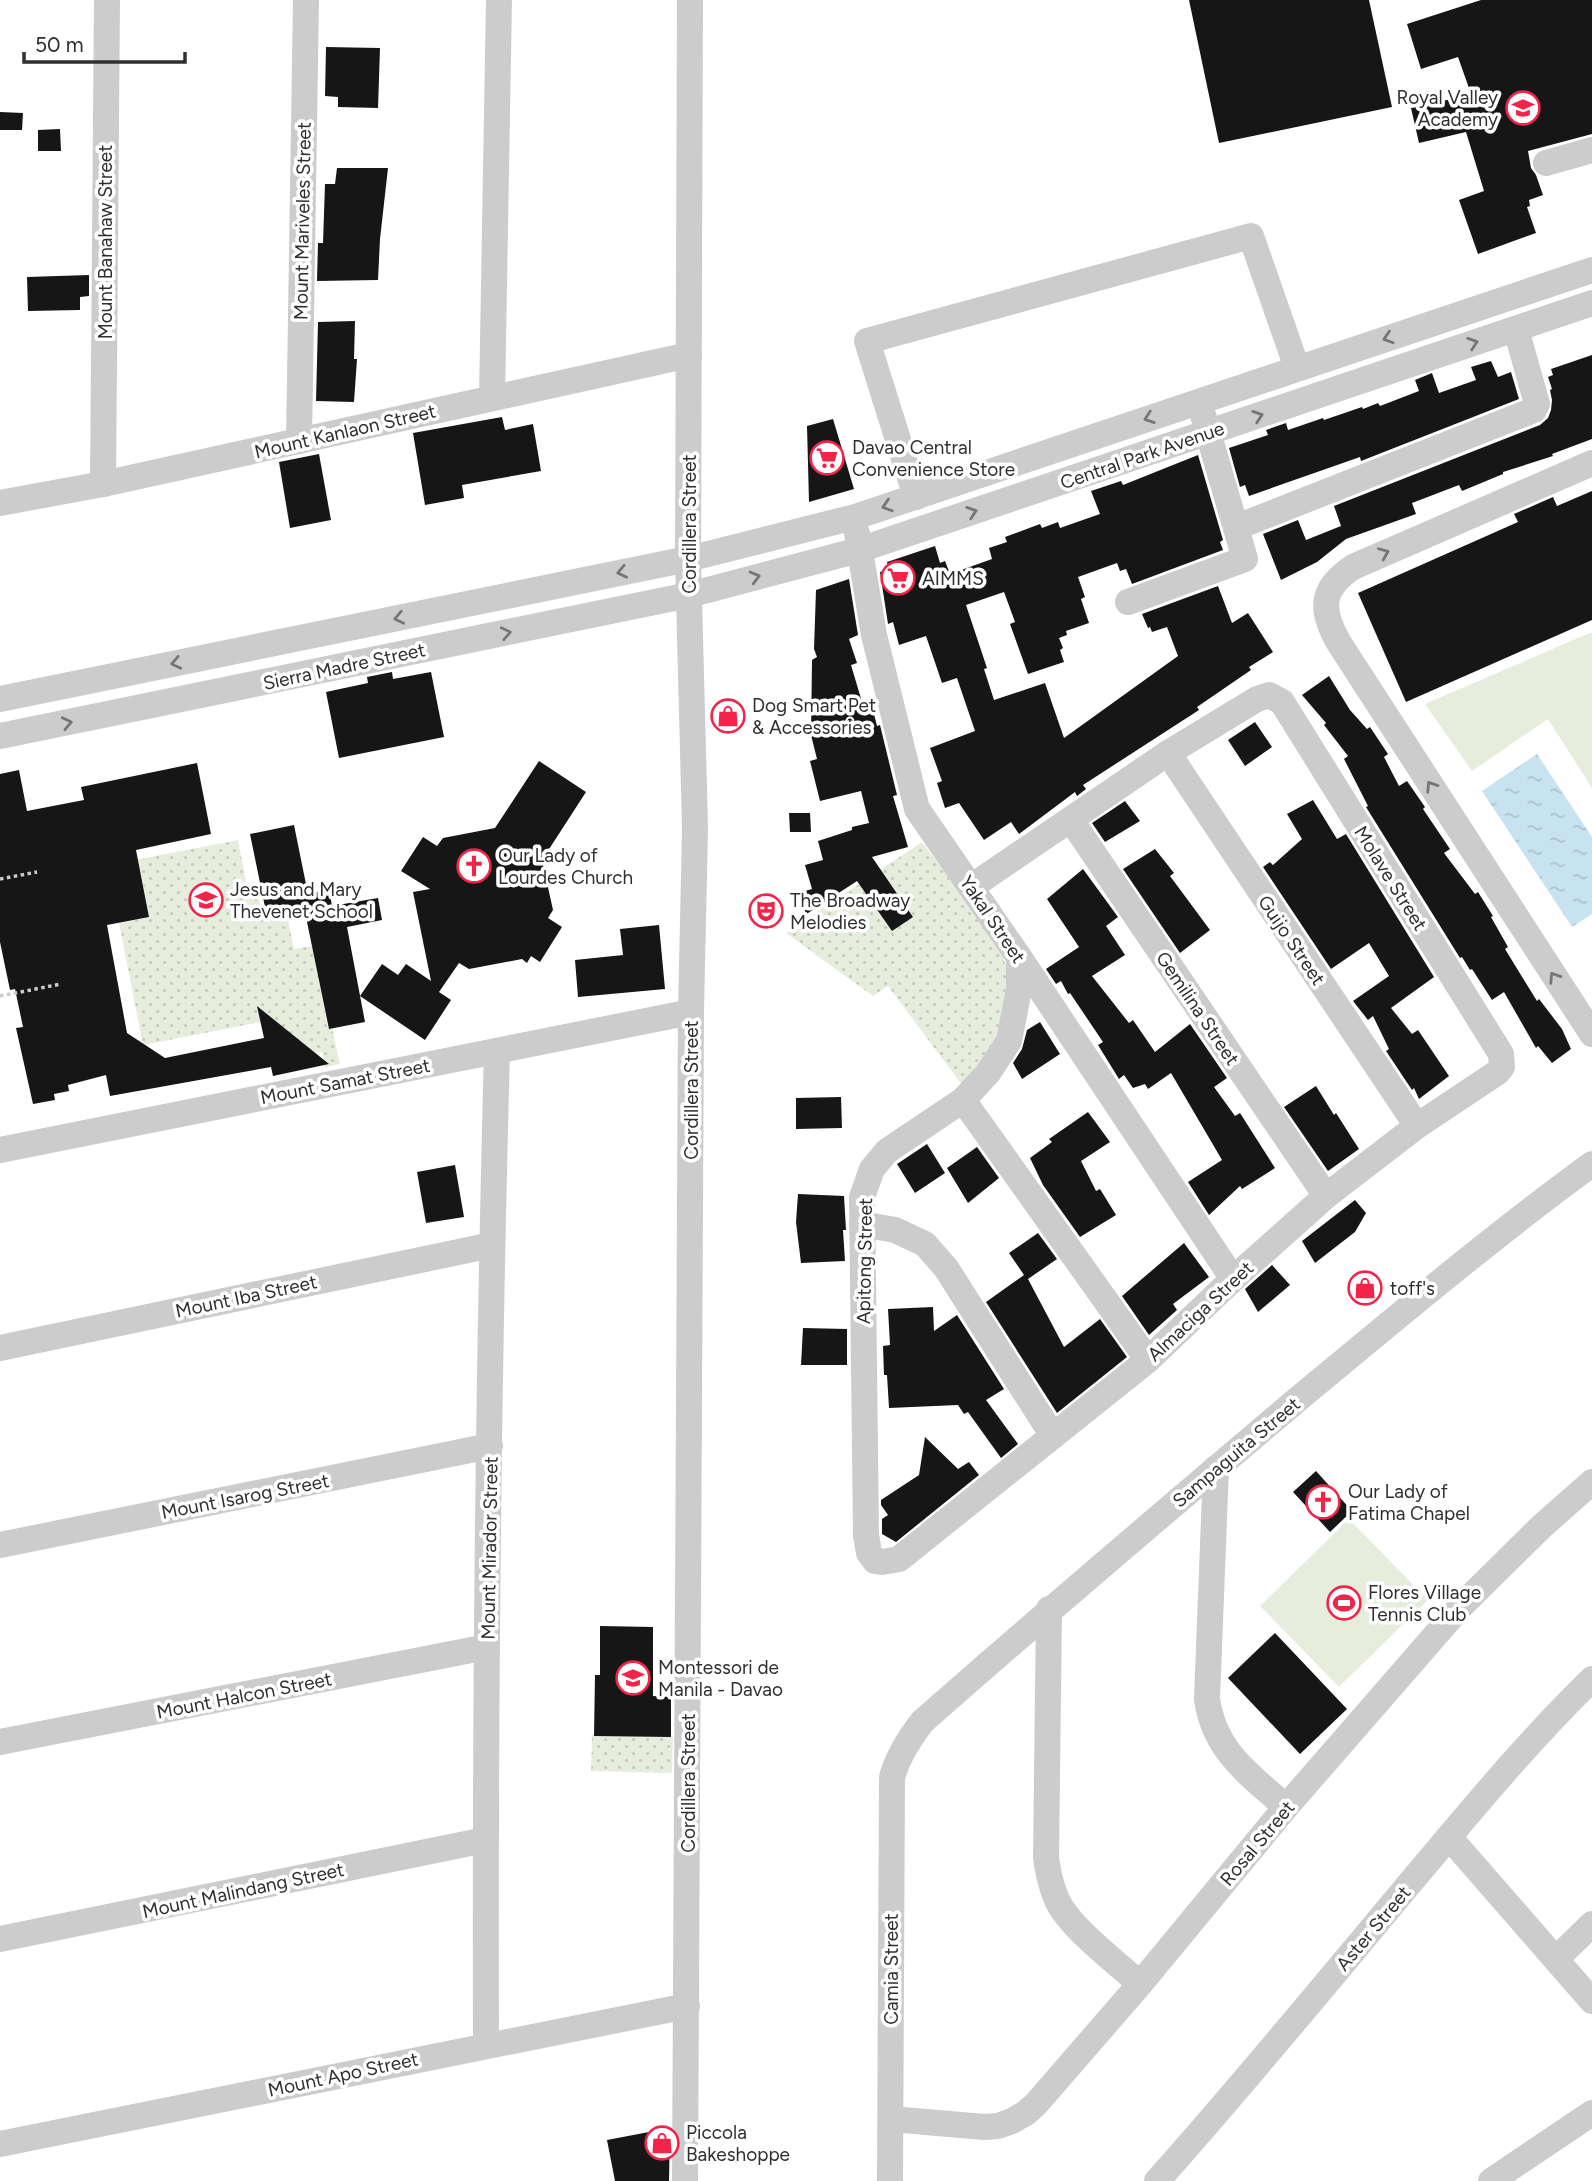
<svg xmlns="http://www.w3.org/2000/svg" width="1592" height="2181" viewBox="0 0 1592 2181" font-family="Figtree,sans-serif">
  <defs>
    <pattern id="grass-dots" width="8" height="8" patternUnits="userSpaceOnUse" patternTransform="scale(1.75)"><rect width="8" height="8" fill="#e7eddc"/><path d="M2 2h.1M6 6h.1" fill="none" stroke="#c6ccbd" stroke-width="1.8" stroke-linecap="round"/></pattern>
    <pattern id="water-ripples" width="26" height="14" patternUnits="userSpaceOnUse" patternTransform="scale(1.75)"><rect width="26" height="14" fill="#c6e3ef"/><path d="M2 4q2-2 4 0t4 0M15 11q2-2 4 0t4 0" fill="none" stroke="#aac3cd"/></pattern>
  </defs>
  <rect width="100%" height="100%" fill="#fff"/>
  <!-- grass -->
  <g fill="url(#grass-dots)">
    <path d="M 238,840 L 247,886 L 256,885 L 263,919 L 287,915 L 294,949 L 312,946 L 328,1028 L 332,1028 L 340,1064 L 325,1067 L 322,1052 L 315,1053 L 261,1022 L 143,1045 L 119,923 L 149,917 L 141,873 L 109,865 Z"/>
    <path d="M 922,842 L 955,885 L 1003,955 L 1008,974 L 1009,999 L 997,1042 L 965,1089 L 888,986 L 873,996 L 786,933 Z"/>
    <path d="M 592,1735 L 673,1737 L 672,1773 L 591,1771 Z"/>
  </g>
  <!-- garden -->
  <g fill="#e7eddc">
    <path d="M 1592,632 L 1592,788 L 1548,719 L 1472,771 L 1425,704 Z"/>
    <path d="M 1349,1519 L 1428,1600 L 1339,1687 L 1260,1606 Z"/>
  </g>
  <!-- water -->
  <path fill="url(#water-ripples)" d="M 1537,754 L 1592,837 L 1592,914 L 1572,927 L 1482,791 Z"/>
  <!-- building -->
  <g fill="#161616">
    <path d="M 1189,0 L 1369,0 L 1392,107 L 1219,143 Z"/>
    <path d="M 1481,0 L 1592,0 L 1592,134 L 1528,151 L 1531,168 L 1536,175 L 1543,195 L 1529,200 L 1530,206 L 1527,207 L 1536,233 L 1478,254 L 1459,200 L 1484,191 L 1466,132 L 1419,143 L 1411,108 L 1447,100 L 1470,91 L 1458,57 L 1421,69 L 1407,24 Z"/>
    <path d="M 326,47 L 380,48 L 378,108 L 338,107 L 338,97 L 325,96 Z"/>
    <path d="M 0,112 L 23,113 L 22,130 L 0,130 Z"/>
    <path d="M 60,129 L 61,151 L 38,151 L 38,130 Z"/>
    <path d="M 337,168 L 388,168 L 380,239 L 378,280 L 317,281 L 318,243 L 323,243 L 325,184 L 335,184 Z"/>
    <path d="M 89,275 L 89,296 L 80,297 L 80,310 L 28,311 L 27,277 Z"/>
    <path d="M 355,321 L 354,359 L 357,359 L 354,402 L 316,401 L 318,322 Z"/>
    <path d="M 1592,355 L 1592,439 L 1552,454 L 1553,456 L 1503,472 L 1503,474 L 1462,491 L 1459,485 L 1412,503 L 1416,514 L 1346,539 L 1317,562 L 1281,580 L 1263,534 L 1298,520 L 1306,540 L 1341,526 L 1334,506 L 1540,425 L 1548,418 L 1551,410 L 1552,400 L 1550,390 L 1552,389 L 1548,377 L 1553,375 L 1551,369 Z"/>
    <path d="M 1491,361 L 1498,377 L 1511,372 L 1519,399 L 1361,461 L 1360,457 L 1249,496 L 1245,485 L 1240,487 L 1229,448 L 1268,435 L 1266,430 L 1286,423 L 1288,430 L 1323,418 L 1324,420 L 1362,407 L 1363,409 L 1378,403 L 1380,406 L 1419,391 L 1415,380 L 1432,373 L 1439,393 L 1476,380 L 1471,367 Z"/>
    <path d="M 502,417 L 505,430 L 533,424 L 541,471 L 462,485 L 464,498 L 425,505 L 413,433 Z"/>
    <path d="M 833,419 L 854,489 L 809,502 L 807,426 Z"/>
    <path d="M 319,454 L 331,520 L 290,528 L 279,462 Z"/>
    <path d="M 1198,455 L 1223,540 L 1220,542 L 1223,550 L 1132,584 L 1126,569 L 1120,571 L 1117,563 L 1078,577 L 1085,597 L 1081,599 L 1089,623 L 1066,631 L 1067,635 L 1059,638 L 1063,648 L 1060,650 L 1064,662 L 1028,674 L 1010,624 L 1015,622 L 1004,592 L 966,605 L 987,668 L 984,669 L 994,700 L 1045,683 L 1064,738 L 1178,656 L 1167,627 L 1152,632 L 1150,627 L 1148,628 L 1142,614 L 1218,586 L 1232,623 L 1248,613 L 1273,652 L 1249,667 L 1251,670 L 1197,707 L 1199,710 L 1083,785 L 1086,789 L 1077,796 L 1075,792 L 1019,834 L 1011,822 L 984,840 L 959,803 L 945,808 L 937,783 L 942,781 L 930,748 L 975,731 L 957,678 L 942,683 L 926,636 L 899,645 L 893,622 L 888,624 L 880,572 L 889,569 L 887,562 L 935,546 L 940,563 L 945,561 L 950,574 L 992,559 L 989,548 L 1007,542 L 1005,537 L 1040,524 L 1042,528 L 1058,522 L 1060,528 L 1100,514 L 1091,491 L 1121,481 L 1123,485 Z"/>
    <path d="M 1592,491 L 1592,620 L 1406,702 L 1358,593 L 1518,522 L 1514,514 L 1553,497 L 1557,506 Z"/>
    <path d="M 849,579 L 858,635 L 849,639 L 857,663 L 851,665 L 865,712 L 873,710 L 877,726 L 880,725 L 897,795 L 893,796 L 908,847 L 872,857 L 913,917 L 892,931 L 857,881 L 805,915 L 805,891 L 812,889 L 805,865 L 823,860 L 818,841 L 852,830 L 852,827 L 869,823 L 861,791 L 820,801 L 810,761 L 817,759 L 811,735 L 812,660 L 817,657 L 814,649 L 816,590 Z"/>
    <path d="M 392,672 L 393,679 L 431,672 L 444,737 L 339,758 L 326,692 L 368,683 L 367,677 Z"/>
    <path d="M 1329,676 L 1350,710 L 1367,729 L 1370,727 L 1388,754 L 1384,757 L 1399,786 L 1407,781 L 1425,807 L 1423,809 L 1450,849 L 1444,853 L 1475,894 L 1478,892 L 1493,916 L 1491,917 L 1508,947 L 1505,949 L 1537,1001 L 1539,999 L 1562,1029 L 1571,1049 L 1552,1063 L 1538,1046 L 1536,1048 L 1504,992 L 1492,1000 L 1472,969 L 1470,970 L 1462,957 L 1460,958 L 1366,807 L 1368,806 L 1344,759 L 1348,756 L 1324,725 L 1326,723 L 1302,695 Z"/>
    <path d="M 1255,722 L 1272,747 L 1245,766 L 1228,740 Z"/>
    <path d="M 539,761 L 586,792 L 542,860 L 553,910 L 548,918 L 562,927 L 540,962 L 531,956 L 527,963 L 522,959 L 469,969 L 459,963 L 439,992 L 451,1000 L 425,1040 L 360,996 L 382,964 L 398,975 L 406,964 L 431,981 L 413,892 L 430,889 L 401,871 L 423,837 L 437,846 L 443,838 L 495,828 Z"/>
    <path d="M 197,763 L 211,834 L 136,850 L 149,917 L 107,925 L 127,1033 L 165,1058 L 264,1038 L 257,1006 L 329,1064 L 273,1076 L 271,1067 L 110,1096 L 106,1075 L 68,1085 L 69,1091 L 54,1094 L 55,1100 L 33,1104 L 16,1028 L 23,1027 L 15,989 L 10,990 L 0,942 L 0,774 L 19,770 L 27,811 L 84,800 L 81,787 Z"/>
    <path d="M 1313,800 L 1337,839 L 1346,834 L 1434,977 L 1391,1008 L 1412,1034 L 1418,1030 L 1449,1076 L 1419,1099 L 1414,1088 L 1412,1090 L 1386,1051 L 1389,1049 L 1373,1016 L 1368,1020 L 1353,1001 L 1389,976 L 1369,943 L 1331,969 L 1263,867 L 1270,862 L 1273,865 L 1302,839 L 1287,814 Z"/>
    <path d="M 1125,801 L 1140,821 L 1105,842 L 1092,823 Z"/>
    <path d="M 789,813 L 810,813 L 811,832 L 790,832 Z"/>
    <path d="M 294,825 L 308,894 L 329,889 L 332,906 L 378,898 L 382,920 L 347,927 L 365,1022 L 329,1029 L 306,917 L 289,921 L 286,909 L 266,912 L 250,834 Z"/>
    <path d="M 1155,849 L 1174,873 L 1170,876 L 1210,930 L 1180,953 L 1123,869 Z"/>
    <path d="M 1083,869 L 1118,917 L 1106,926 L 1125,955 L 1092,976 L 1129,1023 L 1133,1020 L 1155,1052 L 1190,1024 L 1227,1078 L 1214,1087 L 1235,1116 L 1240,1113 L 1275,1168 L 1242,1189 L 1240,1186 L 1209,1215 L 1188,1182 L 1222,1160 L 1171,1073 L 1148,1089 L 1145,1084 L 1133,1088 L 1124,1075 L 1119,1079 L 1098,1045 L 1103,1042 L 1070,993 L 1068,994 L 1061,981 L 1056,984 L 1046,969 L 1079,947 L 1047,899 Z"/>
    <path d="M 659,925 L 665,989 L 578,997 L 575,960 L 623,955 L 620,929 Z"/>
    <path d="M 1040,1022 L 1060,1054 L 1022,1079 L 1013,1063 L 1022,1049 L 1027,1030 Z"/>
    <path d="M 1316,1086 L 1334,1115 L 1336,1113 L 1359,1149 L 1328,1171 L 1284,1107 Z"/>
    <path d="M 841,1097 L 842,1128 L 796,1129 L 796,1098 Z"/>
    <path d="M 1088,1112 L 1110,1142 L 1081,1161 L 1096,1191 L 1100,1189 L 1116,1215 L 1080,1237 L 1043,1185 L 1030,1158 L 1052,1142 L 1049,1139 Z"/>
    <path d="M 927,1144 L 945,1173 L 915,1193 L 897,1164 Z"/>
    <path d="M 977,1147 L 999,1178 L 968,1203 L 947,1168 Z"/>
    <path d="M 455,1165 L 464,1217 L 426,1223 L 417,1172 Z"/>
    <path d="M 798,1194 L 844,1196 L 846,1230 L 843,1230 L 845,1261 L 801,1263 L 796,1222 Z"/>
    <path d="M 1355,1200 L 1366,1213 L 1355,1232 L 1315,1263 L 1302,1241 Z"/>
    <path d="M 1038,1233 L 1057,1259 L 1028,1279 L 1064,1347 L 1100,1319 L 1127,1357 L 1057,1413 L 986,1302 L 1024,1275 L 1009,1253 Z"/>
    <path d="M 1184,1243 L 1209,1277 L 1173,1304 L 1177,1310 L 1149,1335 L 1122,1296 Z"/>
    <path d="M 1272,1265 L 1290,1285 L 1258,1312 L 1245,1289 Z"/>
    <path d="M 933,1307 L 934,1331 L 957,1315 L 1004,1389 L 986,1400 L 1018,1444 L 1001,1458 L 968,1412 L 964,1414 L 958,1405 L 889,1408 L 887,1375 L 884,1375 L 883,1346 L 890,1345 L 888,1309 Z"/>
    <path d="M 803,1328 L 847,1329 L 847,1365 L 801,1365 Z"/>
    <path d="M 925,1437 L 958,1469 L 969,1462 L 979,1475 L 896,1542 L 882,1534 L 882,1519 L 888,1515 L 881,1505 L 881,1500 L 919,1475 Z"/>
    <path d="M 1316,1471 L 1352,1511 L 1330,1532 L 1293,1492 Z"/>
    <path d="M 600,1626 L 653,1627 L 653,1696 L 671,1697 L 671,1737 L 594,1736 L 595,1675 L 600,1675 Z"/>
    <path d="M 1275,1633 L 1347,1709 L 1300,1754 L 1228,1678 Z"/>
    <path d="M 670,2128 L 669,2181 L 615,2181 L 607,2140 Z"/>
  </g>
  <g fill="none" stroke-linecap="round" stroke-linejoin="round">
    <!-- path -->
    <g stroke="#ccc" stroke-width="3.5" stroke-dasharray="3.5 3.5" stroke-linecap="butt">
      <path d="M 0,879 L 37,872"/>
      <path d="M 0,996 L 61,984"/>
    </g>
    <!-- minor -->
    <g stroke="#ccc" stroke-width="26">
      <path d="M 1546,163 L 1592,150"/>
      <path d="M 492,398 L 499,0"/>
      <path d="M 299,441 L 306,0"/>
      <path d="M 1592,463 L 1353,567 C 1320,589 1320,610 1339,643 L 1592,1034"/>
      <path d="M 103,484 L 107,0"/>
      <path d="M 916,497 L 867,341 L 1251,236 L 1297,368"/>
      <path d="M 0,503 L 103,484 L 689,355"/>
      <path d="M 1237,527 L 1534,410 L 1537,404 L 1516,329"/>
      <path d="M 857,533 L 874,635 L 917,809 L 1019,957 L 1233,1279"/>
      <path d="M 1128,602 L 1245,559 L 1203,415"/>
      <path d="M 0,699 L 688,559 L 855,517 L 1592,270"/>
      <path d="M 0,736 L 689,595 L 859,550 L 1592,303"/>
      <path d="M 1168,753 L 1417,1126"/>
      <path d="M 1071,820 L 1326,1196"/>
      <path d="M 971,887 L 1168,753 L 1257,699 L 1269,695 L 1282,702 L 1501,1054 L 1502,1067 L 1498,1072 L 1417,1126 L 1326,1196 L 1233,1279 L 1148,1360 L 899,1559 L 882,1562 L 875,1561 L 869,1553 L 866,1535 L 862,1197 L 872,1169 L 887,1151 L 963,1100 L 988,1073 L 1009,1041 L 1019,989 L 1019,957"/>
      <path d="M 963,1100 L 1148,1360"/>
      <path d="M 0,1150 L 691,1012"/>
      <path d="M 862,1224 L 895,1230 L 925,1244 L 946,1268 L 1053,1436"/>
      <path d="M 0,1348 L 492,1245"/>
      <path d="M 1216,1468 L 1207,1699 C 1214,1751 1249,1774 1286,1807"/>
      <path d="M 0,1545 L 490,1446"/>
      <path d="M 1049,1609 L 1046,1858 C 1048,1873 1051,1886 1057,1900 C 1070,1928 1116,1962 1140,1984"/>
      <path d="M 0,1742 L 487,1647"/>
      <path d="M 1449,1837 L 1592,2001"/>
      <path d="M 0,1939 L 485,1840"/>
      <path d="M 1556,1959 L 1592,1924"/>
      <path d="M 486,2045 C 485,1714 488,1382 497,1051"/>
      <path d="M 891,2119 L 984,2127 L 998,2126 L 1012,2121 L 1026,2113 L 1036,2104 L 1140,1984 L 1286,1807 L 1460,1607 L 1541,1527 L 1592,1482"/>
      <path d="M 0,2144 L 687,2006"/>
      <path d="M 685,2181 L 691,1012 L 695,828 L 688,559 L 690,0"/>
      <path d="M 890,2181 L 892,1777 C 898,1756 908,1740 922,1722 C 1043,1615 1167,1510 1291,1405 C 1390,1323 1488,1240 1592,1164"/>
      <path d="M 1157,2181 C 1242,2086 1323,1987 1405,1889 C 1465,1818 1525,1744 1592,1679"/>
      <path d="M 1491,2181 L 1592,2113"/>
    </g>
  </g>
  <!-- one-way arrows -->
  <defs><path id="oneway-chevron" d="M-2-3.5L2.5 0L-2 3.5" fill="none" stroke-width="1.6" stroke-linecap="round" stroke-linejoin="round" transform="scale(1.75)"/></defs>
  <g stroke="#767676">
    <use href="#oneway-chevron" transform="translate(1388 338) rotate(162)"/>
    <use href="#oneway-chevron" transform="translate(1473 343) rotate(-19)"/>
    <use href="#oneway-chevron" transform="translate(1258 416) rotate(-19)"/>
    <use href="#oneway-chevron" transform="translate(1149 418) rotate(161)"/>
    <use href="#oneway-chevron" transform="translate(887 506) rotate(162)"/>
    <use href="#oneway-chevron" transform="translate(972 512) rotate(-19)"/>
    <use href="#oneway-chevron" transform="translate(1384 553) rotate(-23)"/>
    <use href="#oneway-chevron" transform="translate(622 572) rotate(168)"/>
    <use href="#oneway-chevron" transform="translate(755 577) rotate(-15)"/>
    <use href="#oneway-chevron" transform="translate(399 618) rotate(168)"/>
    <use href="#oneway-chevron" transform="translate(506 633) rotate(-12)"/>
    <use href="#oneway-chevron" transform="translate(176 663) rotate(168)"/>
    <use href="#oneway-chevron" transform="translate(67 723) rotate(-12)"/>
    <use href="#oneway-chevron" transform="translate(1431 786) rotate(-123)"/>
    <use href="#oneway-chevron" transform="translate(1554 977) rotate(-123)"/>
  </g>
  <!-- icons -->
  <defs>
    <symbol id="school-ring" viewBox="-11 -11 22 22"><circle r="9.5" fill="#fff" stroke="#f3244a" stroke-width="1.5"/><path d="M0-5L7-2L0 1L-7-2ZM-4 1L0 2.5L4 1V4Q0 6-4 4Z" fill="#f3244a"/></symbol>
    <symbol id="supermarket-ring" viewBox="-11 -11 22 22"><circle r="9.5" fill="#fff" stroke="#f3244a" stroke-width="1.5"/><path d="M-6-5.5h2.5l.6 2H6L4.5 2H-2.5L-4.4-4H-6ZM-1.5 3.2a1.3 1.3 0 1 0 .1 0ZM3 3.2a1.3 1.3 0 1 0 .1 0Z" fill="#f3244a"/></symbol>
    <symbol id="shop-ring" viewBox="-11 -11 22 22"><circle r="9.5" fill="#fff" stroke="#f3244a" stroke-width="1.5"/><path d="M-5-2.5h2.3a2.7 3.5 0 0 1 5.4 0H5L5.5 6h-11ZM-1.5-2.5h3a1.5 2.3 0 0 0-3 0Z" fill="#f3244a"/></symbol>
    <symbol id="church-ring" viewBox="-11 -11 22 22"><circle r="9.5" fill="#fff" stroke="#f3244a" stroke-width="1.5"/><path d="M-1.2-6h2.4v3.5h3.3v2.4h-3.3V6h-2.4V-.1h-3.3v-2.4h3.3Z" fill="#f3244a"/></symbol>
    <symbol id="theatre-ring" viewBox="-11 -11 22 22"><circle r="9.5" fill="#fff" stroke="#f3244a" stroke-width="1.5"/><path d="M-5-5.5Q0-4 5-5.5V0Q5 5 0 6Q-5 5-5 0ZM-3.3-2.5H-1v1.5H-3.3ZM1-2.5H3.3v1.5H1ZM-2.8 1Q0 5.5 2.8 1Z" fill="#f3244a"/></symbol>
    <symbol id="stadium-ring" viewBox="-11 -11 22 22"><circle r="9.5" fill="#fff" stroke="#f3244a" stroke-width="1.5"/><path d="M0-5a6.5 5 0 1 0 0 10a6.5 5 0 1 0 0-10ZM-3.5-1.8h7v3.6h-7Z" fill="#f3244a"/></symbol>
  </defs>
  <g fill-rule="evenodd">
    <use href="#school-ring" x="1504" y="89" width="38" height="38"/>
    <use href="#supermarket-ring" x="808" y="439" width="38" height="38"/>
    <use href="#supermarket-ring" x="879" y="559" width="38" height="38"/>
    <use href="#shop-ring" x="709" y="697" width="38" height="38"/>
    <use href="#church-ring" x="455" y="847" width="38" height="38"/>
    <use href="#school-ring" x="187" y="881" width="38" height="38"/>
    <use href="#theatre-ring" x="747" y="892" width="38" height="38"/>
    <use href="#shop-ring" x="1346" y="1269" width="38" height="38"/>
    <use href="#church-ring" x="1304" y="1483" width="38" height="38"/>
    <use href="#stadium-ring" x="1325" y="1584" width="38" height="38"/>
    <use href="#school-ring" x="614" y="1659" width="38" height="38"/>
    <use href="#shop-ring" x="643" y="2124" width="38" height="38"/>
  </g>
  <g text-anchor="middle" stroke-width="7" stroke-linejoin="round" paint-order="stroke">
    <!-- poi labels -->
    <g font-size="19" fill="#2f2f2f" stroke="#fff" text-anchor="start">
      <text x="1498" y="104" text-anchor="end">Royal Valley<tspan x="1498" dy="22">Academy</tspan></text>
      <text x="852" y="454">Davao Central<tspan x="852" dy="22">Convenience Store</tspan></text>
      <text x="922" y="585">AIMMS</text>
      <text x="752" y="712">Dog Smart Pet<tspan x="752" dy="22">&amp; Accessories</tspan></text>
      <text x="498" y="862">Our Lady of<tspan x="498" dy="22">Lourdes Church</tspan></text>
      <text x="230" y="896">Jesus and Mary<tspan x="230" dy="22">Thevenet School</tspan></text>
      <text x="790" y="907">The Broadway<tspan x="790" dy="22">Melodies</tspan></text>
      <text x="1390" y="1295">toff's</text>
      <text x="1348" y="1498">Our Lady of<tspan x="1348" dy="22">Fatima Chapel</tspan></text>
      <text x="1368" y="1599">Flores Village<tspan x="1368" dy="22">Tennis Club</tspan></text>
      <text x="658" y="1674">Montessori de<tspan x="658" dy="22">Manila - Davao</tspan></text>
      <text x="686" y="2139">Piccola<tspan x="686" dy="22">Bakeshoppe</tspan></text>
    </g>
    <!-- street labels -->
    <g font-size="19" fill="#2f2f2f" stroke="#fff">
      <text transform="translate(302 221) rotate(-89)" y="7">Mount Mariveles Street</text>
      <text transform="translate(105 242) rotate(-90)" y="7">Mount Banahaw Street</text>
      <text transform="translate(345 431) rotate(-13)" y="7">Mount Kanlaon Street</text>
      <text transform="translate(1142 455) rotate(-19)" y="7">Central Park Avenue</text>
      <text transform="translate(689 524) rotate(-90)" y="7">Cordillera Street</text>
      <text transform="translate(344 666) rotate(-12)" y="7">Sierra Madre Street</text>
      <text transform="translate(1391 878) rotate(58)" y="7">Molave Street</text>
      <text transform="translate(993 919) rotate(56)" y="7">Yakal Street</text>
      <text transform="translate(1292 940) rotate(56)" y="7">Guijo Street</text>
      <text transform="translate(1198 1008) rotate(56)" y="7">Gemilina Street</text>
      <text transform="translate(345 1081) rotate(-11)" y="7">Mount Samat Street</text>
      <text transform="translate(691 1090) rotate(-90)" y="7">Cordillera Street</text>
      <text transform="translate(864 1261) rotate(-89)" y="7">Apitong Street</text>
      <text transform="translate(246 1296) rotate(-12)" y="7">Mount Iba Street</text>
      <text transform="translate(1200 1311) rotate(-43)" y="7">Almaciga Street</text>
      <text transform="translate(1236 1452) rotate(-40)" y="7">Sampaguita Street</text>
      <text transform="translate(245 1496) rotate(-11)" y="7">Mount Isarog Street</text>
      <text transform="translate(489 1548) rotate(-89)" y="7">Mount Mirador Street</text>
      <text transform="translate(244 1695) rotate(-11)" y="7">Mount Halcon Street</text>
      <text transform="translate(688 1783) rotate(-90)" y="7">Cordillera Street</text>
      <text transform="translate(1257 1843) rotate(-50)" y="7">Rosal Street</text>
      <text transform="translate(243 1890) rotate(-12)" y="7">Mount Malindang Street</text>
      <text transform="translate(1373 1928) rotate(-50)" y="7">Aster Street</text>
      <text transform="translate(891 1969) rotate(-90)" y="7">Camia Street</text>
      <text transform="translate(343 2074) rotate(-12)" y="7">Mount Apo Street</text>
    </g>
  </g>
  <!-- scale -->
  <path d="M24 52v10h161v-10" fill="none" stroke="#2f2f2f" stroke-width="3.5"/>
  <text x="35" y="52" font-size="21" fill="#2f2f2f" stroke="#ffffff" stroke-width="5" paint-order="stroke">50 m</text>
</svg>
